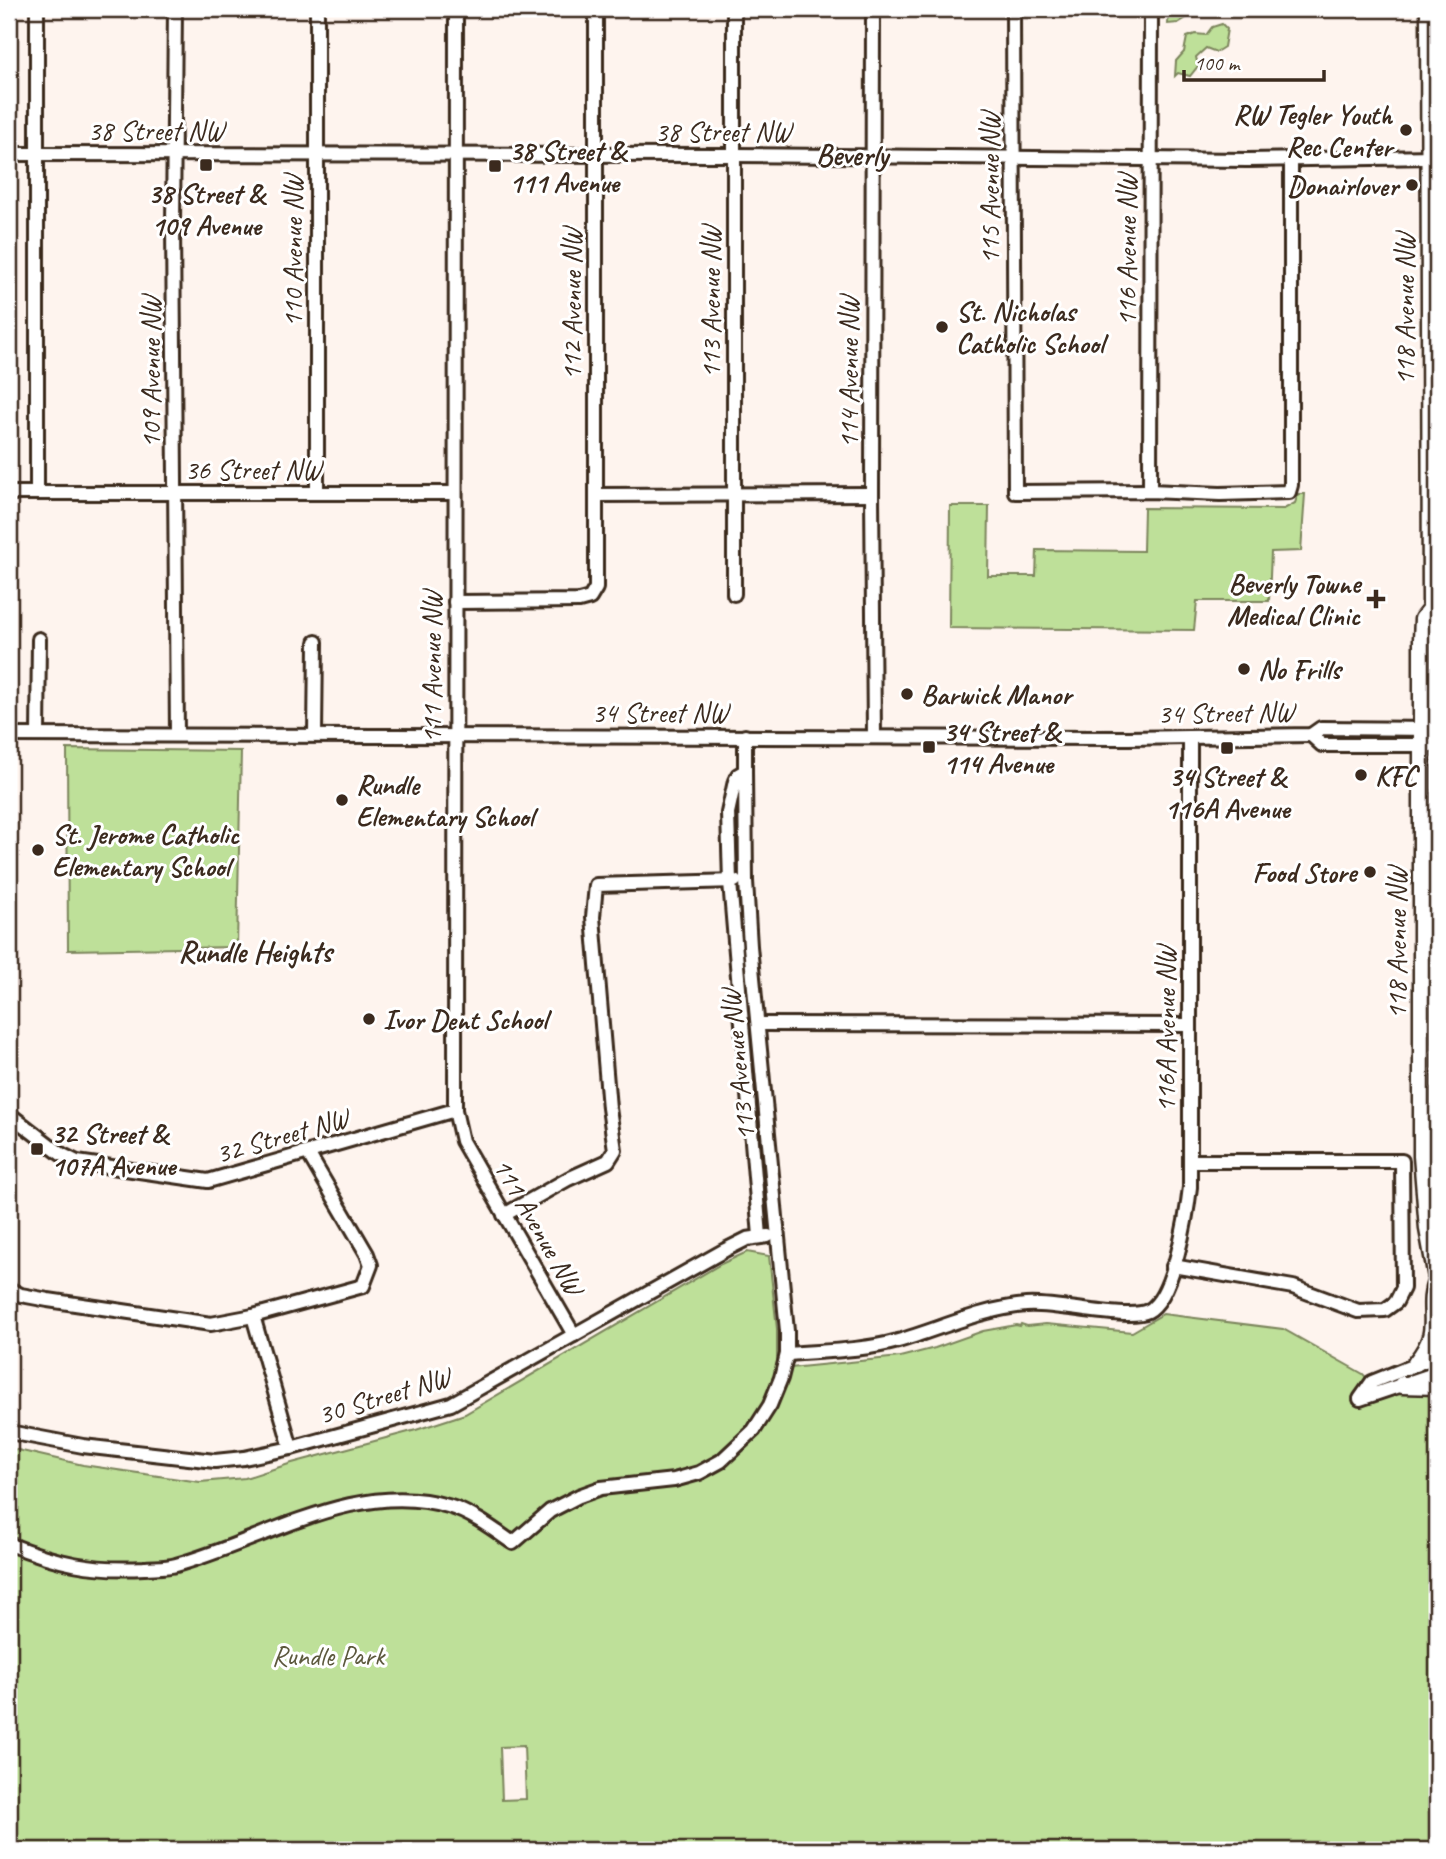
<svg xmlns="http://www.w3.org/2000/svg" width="1446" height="1859" viewBox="0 0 1446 1859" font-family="Caveat,sans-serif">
  <rect width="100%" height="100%" fill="#fef4ee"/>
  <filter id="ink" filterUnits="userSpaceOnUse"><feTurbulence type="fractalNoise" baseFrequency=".0143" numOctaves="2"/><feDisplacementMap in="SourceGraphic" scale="14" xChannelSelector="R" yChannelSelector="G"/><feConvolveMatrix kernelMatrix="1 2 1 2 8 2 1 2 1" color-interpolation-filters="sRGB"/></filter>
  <g filter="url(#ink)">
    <!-- green -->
    <g fill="#bee099" stroke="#7c855c" stroke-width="2" fill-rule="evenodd">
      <path d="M 1169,9 L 1273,9 L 1273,14 L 1193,14 L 1178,23 L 1168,24 Z"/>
      <path d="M 1222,24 L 1227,29 L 1224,47 L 1216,52 L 1206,48 L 1196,57 L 1198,66 L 1190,76 L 1178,73 L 1175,76 L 1176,61 L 1184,52 L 1187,37 L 1195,34 L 1206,35 L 1212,27 Z"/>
      <path d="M 1298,494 L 1305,494 L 1301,551 L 1271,552 L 1269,601 L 1197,601 L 1194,630 L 949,628 L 950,506 L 989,506 L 988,576 L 1036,576 L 1037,550 L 1143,551 L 1144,508 L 1284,509 L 1295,503 Z"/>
      <path d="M 67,749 L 241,751 L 237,947 L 68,950 Z"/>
      <path d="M 747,1252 L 769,1256 L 777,1329 L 777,1365 L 790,1368 L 900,1357 L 935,1348 L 983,1331 L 1016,1325 L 1020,1326 L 1021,1324 L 1027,1326 L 1046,1324 L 1132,1332 L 1163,1314 L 1283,1329 L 1363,1374 L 1378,1390 L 1437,1391 L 1437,1850 L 9,1850 L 9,1448 L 83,1465 L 200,1482 L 245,1478 L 292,1463 L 416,1430 L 465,1414 L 721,1264 ZM 524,1746 L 526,1799 L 502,1800 L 500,1747 Z"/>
    </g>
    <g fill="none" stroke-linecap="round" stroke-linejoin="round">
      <defs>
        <g id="minor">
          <path d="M 37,9 L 37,493"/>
          <path d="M 175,9 L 173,225 L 177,735"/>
          <path d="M 456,9 L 455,1110 L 462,1141 L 574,1335"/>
          <path d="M 873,9 L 872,494 L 874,736"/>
          <path d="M 1013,9 L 1015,492 L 1150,491 L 1220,494 L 1289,492 L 1291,485 L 1291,160"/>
          <path d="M 9,154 L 734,155 L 1248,160 L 1436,157"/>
          <path d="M 1150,491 L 1151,9"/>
          <path d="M 9,493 L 455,493"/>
          <path d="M 317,493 L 317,9"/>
          <path d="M 597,495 L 872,494"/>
          <path d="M 734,594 L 734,9"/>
          <path d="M 455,602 L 579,601 L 590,598 L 596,588 L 596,9"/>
          <path d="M 9,735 L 1128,738 L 1311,735 L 1321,728 L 1437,729"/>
          <path d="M 38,735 L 39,639"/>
          <path d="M 315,735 L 316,642"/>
          <path d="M 1311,735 L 1322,745 L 1437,745"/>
          <path d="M 745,771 L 745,736"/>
          <path d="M 759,1024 L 1190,1025"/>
          <path d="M 9,1114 L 61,1154 L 77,1162 L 208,1181 L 455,1110"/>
          <path d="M 504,1215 L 568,1179 L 608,1161 L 615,1150 L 609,1108 L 593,917 L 596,885 L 735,881"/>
          <path d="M 1173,1266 L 1293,1287 L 1358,1311 L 1385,1310 L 1396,1302 L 1403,1288 L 1402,1161 L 1190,1161"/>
          <path d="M 9,1289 L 21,1295 L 48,1300 L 211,1324 L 253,1316 L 363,1286 L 371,1265 L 367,1254 L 308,1153"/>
          <path d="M 253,1316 L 291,1448"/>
          <path d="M 787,1354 C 824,1351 862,1351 898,1341 C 940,1329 981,1309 1026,1305 C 1055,1302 1127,1321 1148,1311 C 1174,1298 1187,1214 1190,1187 L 1190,737"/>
          <path d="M 1437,1356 L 1372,1382 L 1360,1399 L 1437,1373"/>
          <path d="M 9,1432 L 83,1446 L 215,1461 L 244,1458 L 291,1448 L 451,1404 L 725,1250 L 747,1239 L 768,1236"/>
          <path d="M 9,1544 C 56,1563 93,1571 144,1568 C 154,1567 166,1568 176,1565 C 261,1542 357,1478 448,1506 C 472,1513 493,1529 513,1543 L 550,1511 L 579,1496 L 601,1488 L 674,1480 L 699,1473 L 721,1461 L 754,1430 L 770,1405 L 781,1378 L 787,1354 L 787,1331 L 750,946 L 746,881 L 745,771 L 738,775 L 735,781 L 728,813 L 730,882 L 760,1236"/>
        </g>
        <g id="major">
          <path d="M 1429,9 L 1431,609 L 1437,620"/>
          <path d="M 1431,609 L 1423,619 L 1422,639 L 1422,1156 L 1428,1229 L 1437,1278"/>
          <path d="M 1416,1363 C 1446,1327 1424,1314 1437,1278"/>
          <path d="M 1402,1385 L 1437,1386"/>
        </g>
      </defs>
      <!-- minor casing -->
      <use href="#minor" stroke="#3b2a1e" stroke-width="18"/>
      <!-- major casing -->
      <use href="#major" stroke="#3b2a1e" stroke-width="21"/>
      <!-- minor -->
      <use href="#minor" stroke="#fff" stroke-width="12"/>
      <!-- major -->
      <use href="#major" stroke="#fff" stroke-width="16"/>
    </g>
  </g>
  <!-- markers -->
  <g fill="#3b2a1e" stroke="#fff" stroke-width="2.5">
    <circle cx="1406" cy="130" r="7"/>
    <rect x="199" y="158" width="14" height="14" rx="3.5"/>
    <rect x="488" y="159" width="14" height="14" rx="3.5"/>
    <circle cx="1412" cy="185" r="7"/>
    <circle cx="942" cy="327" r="7"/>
    <path d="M1372.5 588.5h7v7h7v7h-7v7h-7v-7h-7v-7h7z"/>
    <circle cx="1244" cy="669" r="7"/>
    <circle cx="907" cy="694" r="7"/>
    <rect x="922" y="740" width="14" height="14" rx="3.5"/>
    <rect x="1220" y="741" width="14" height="14" rx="3.5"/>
    <circle cx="1361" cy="775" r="7"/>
    <circle cx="342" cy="800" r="7"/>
    <circle cx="38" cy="850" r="7"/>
    <circle cx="1370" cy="872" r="7"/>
    <circle cx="369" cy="1019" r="7"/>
    <rect x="30" y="1142" width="14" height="14" rx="3.5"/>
  </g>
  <g text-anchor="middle" stroke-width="6" stroke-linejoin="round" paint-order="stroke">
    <!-- poi labels -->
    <g font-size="28" font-weight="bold" fill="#3b2a1e" stroke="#fff" text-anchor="start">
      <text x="1392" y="124" text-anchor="end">RW Tegler Youth<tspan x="1392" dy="32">Rec Center</tspan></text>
      <text x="509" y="160">38 Street &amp;<tspan x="509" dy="32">111 Avenue</tspan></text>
      <text x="1398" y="195" text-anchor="end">Donairlover</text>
      <text x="206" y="203" text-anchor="middle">38 Street &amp;<tspan x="206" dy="32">109 Avenue</tspan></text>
      <text x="956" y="321">St. Nicholas<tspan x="956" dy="32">Catholic School</tspan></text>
      <text x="1360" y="593" text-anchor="end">Beverly Towne<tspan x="1360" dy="32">Medical Clinic</tspan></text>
      <text x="1258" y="679">No Frills</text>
      <text x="921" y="704">Barwick Manor</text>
      <text x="943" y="741">34 Street &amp;<tspan x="943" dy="32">114 Avenue</tspan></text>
      <text x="1375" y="785">KFC</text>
      <text x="1227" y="786" text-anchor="middle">34 Street &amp;<tspan x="1227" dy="32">116A Avenue</tspan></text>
      <text x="356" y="794">Rundle<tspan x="356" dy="32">Elementary School</tspan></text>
      <text x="52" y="844">St. Jerome Catholic<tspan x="52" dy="32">Elementary School</tspan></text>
      <text x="1356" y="882" text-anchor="end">Food Store</text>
      <text x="383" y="1029">Ivor Dent School</text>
      <text x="51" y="1143">32 Street &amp;<tspan x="51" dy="32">107A Avenue</tspan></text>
    </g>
    <!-- street labels -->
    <g font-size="28" fill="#3b2a1e" stroke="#fff">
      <text x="156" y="140">38 Street NW</text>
      <text x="723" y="141">38 Street NW</text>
      <text transform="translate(989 188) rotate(-90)" y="10">115 Avenue NW</text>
      <text transform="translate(1126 250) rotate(-90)" y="10">116 Avenue NW</text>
      <text transform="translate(292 251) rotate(-90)" y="10">110 Avenue NW</text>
      <text transform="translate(710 302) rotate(-90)" y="10">113 Avenue NW</text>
      <text transform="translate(571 304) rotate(-90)" y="10">112 Avenue NW</text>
      <text transform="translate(1404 309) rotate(-90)" y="10">118 Avenue NW</text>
      <text transform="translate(150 372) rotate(-90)" y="10">109 Avenue NW</text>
      <text transform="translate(848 372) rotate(-90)" y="10">114 Avenue NW</text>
      <text x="253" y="479">36 Street NW</text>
      <text transform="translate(431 667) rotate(-90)" y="10">111 Avenue NW</text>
      <text x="660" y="722">34 Street NW</text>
      <text transform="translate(1226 712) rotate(-1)" y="10">34 Street NW</text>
      <text transform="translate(1396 943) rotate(-90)" y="10">118 Avenue NW</text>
      <text transform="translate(1165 1029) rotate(-90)" y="10">116A Avenue NW</text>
      <text transform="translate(737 1065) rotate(-96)" y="10">113 Avenue NW</text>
      <text transform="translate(282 1135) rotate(-16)" y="10">32 Street NW</text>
      <text transform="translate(539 1226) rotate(60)" y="10">111 Avenue NW</text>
      <text transform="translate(384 1395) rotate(-17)" y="10">30 Street NW</text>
    </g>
    <!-- park labels -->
    <g font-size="28" fill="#5c583d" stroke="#fff">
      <text x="328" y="1665">Rundle Park</text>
    </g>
    <!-- neighbourhood labels -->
    <g font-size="30" font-weight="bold" fill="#3b2a1e" stroke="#fff">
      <text x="852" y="165">Beverly</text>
      <text x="255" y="962">Rundle Heights</text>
    </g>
  </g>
  <!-- margin -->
  <rect width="1446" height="1859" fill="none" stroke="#fff" stroke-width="35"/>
  <rect x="18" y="18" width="1411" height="1824" fill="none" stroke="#3b2a1e" stroke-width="2.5" filter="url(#ink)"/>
  <!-- scale -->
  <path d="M1184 70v10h140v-10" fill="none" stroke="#3b2a1e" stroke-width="3.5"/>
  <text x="1194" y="70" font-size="21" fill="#3b2a1e" stroke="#ffffff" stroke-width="5" paint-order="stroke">100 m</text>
</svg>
